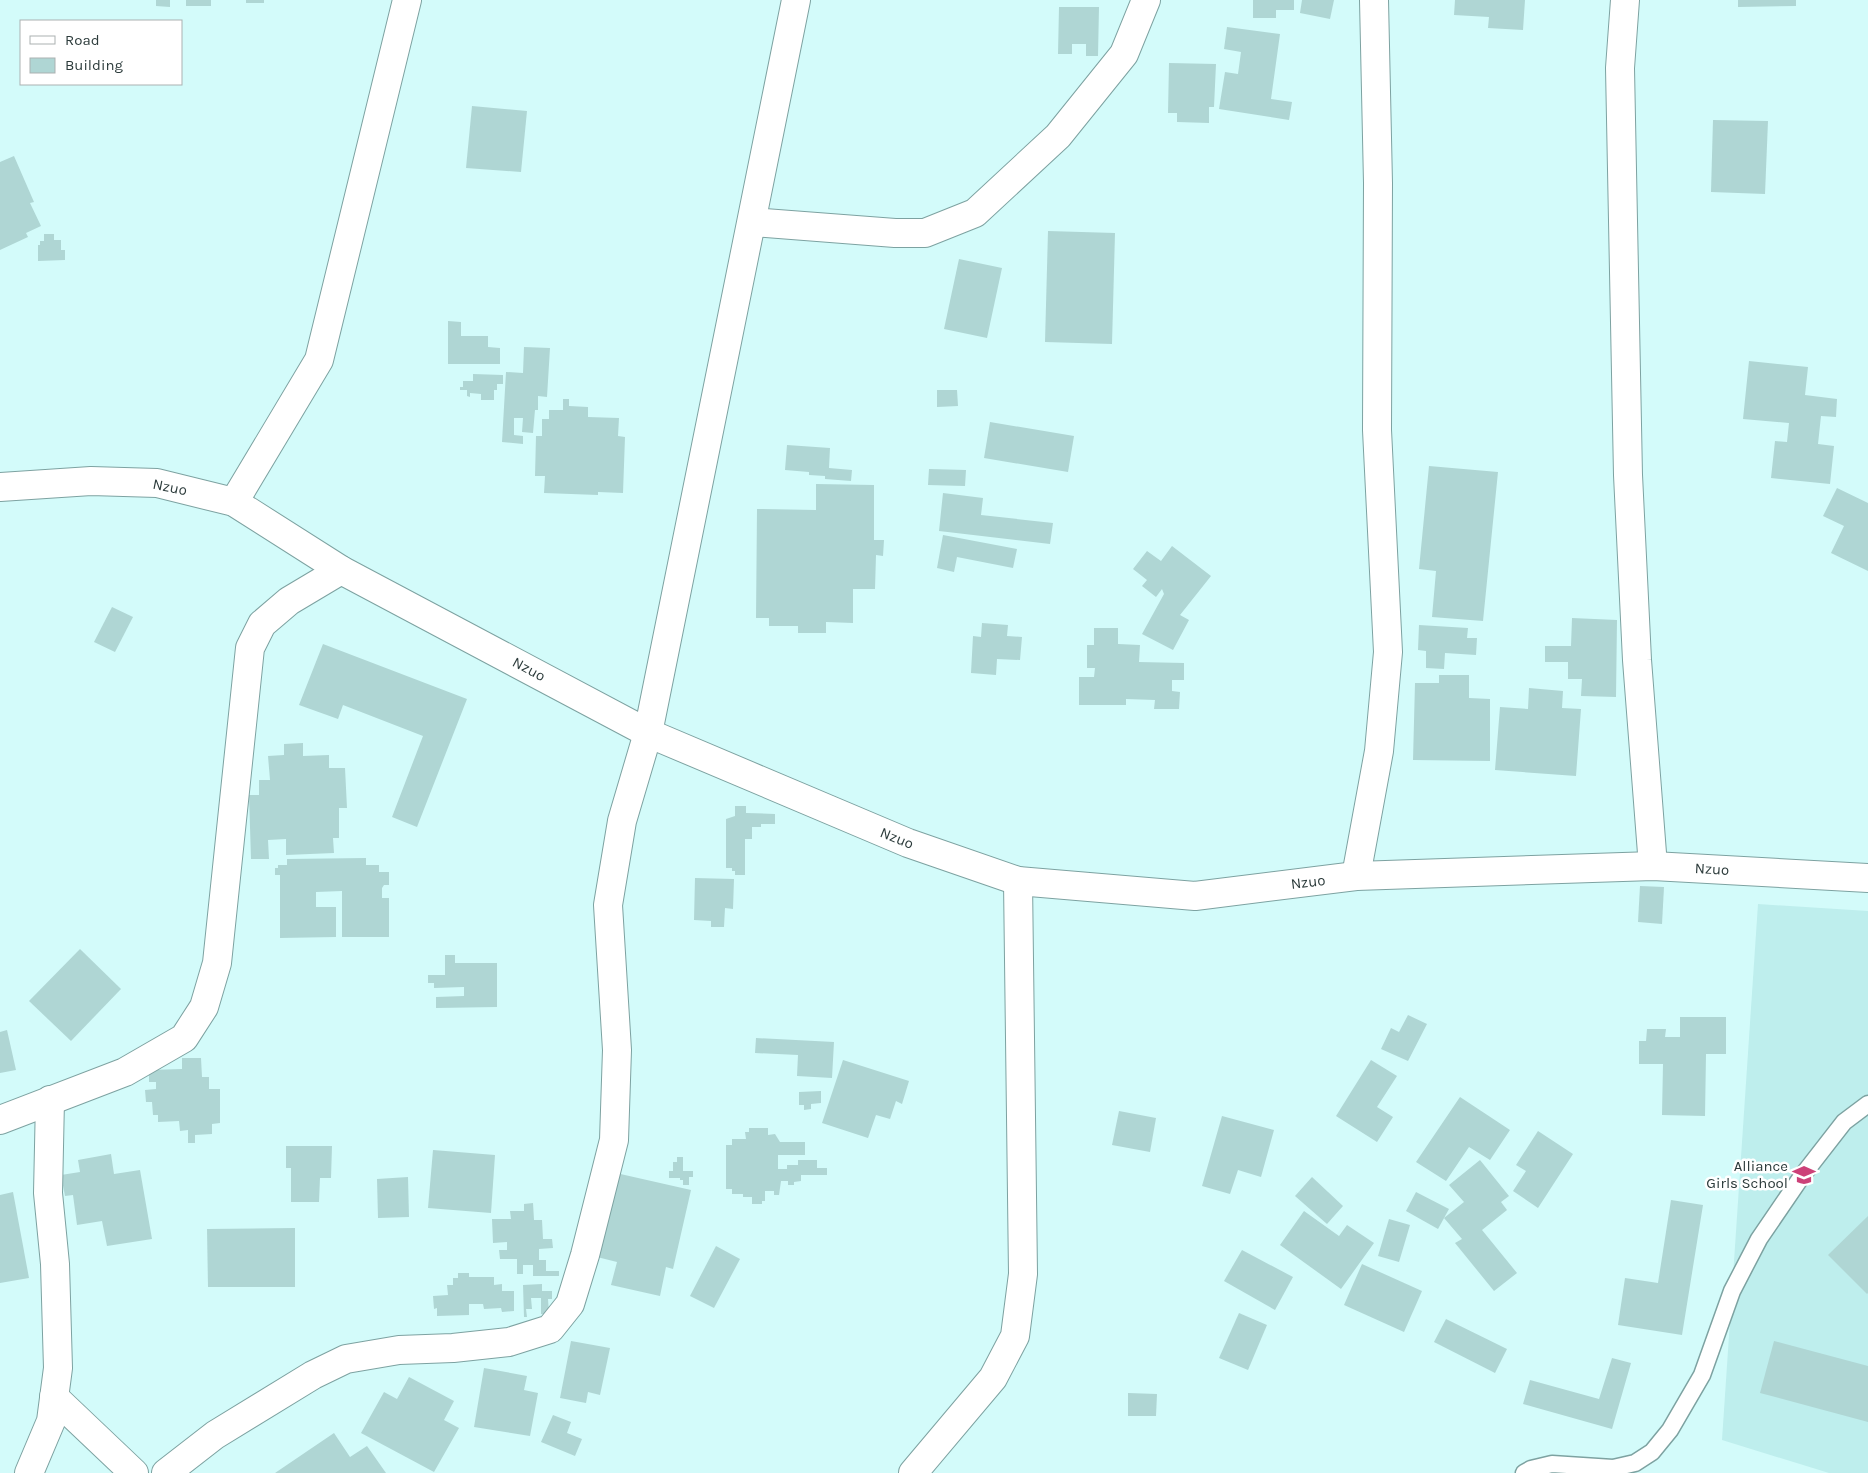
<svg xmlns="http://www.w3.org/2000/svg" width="1868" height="1473" viewBox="0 0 1868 1473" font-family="Karla,sans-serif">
  <rect width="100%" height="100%" fill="#d3fbfa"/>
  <!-- built -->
  <path fill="#beeeed" d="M 1758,904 L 1868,911 L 1868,1473 L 1829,1473 L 1722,1440 Z"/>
  <!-- building -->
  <g fill="#afd6d4">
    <path d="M 156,0 L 170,0 L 170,7 L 156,6 Z"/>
    <rect x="186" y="0" width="25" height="6"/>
    <rect x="246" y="0" width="18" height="3"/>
    <path d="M 1253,0 L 1294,0 L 1294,10 L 1276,10 L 1276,18 L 1253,18 Z"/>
    <path d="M 1302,0 L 1334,0 L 1330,19 L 1300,13 Z"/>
    <path d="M 1455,0 L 1525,0 L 1523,30 L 1488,28 L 1489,17 L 1454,15 Z"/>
    <path d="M 1738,0 L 1796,0 L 1796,6 L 1738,7 Z"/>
    <path d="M 1059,7 L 1099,7 L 1098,56 L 1086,56 L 1086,44 L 1072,44 L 1072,54 L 1058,54 Z"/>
    <path d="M 1227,27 L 1280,34 L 1271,99 L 1292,102 L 1289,120 L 1219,109 L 1225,72 L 1238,74 L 1241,52 L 1224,49 Z"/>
    <path d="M 1169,63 L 1216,64 L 1214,107 L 1209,107 L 1209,123 L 1177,122 L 1177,113 L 1168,113 Z"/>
    <path d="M 472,106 L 527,111 L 521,172 L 466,168 Z"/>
    <path d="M 1713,120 L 1768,121 L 1765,194 L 1711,192 Z"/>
    <path d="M 14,156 L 34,202 L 30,203 L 41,226 L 26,233 L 28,237 L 0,250 L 0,162 Z"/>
    <path d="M 1048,231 L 1115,233 L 1112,344 L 1045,342 Z"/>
    <path d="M 44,234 L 54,234 L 54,240 L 61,240 L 61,250 L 65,250 L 65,260 L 38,261 L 38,245 L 40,245 L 40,241 L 44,241 Z"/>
    <path d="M 959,259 L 1002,268 L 987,338 L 944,329 Z"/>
    <path d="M 448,321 L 461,322 L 461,336 L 488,336 L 488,347 L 500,348 L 500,364 L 448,364 Z"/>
    <path d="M 524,347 L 550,348 L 547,397 L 538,396 L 538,410 L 535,410 L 533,433 L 522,432 L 523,418 L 514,418 L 514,435 L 523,436 L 523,444 L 502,442 L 506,372 L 523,373 Z"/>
    <path d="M 1749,361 L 1808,367 L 1805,395 L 1837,399 L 1836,417 L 1821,416 L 1818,444 L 1834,446 L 1830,484 L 1771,478 L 1775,441 L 1787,442 L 1789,423 L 1743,419 Z"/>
    <path d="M 473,374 L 503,375 L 503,384 L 497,384 L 497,390 L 494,390 L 494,400 L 481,400 L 481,394 L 470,393 L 470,397 L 467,396 L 467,390 L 460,390 L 460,387 L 463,387 L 463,381 L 473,381 Z"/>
    <path d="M 937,390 L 957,390 L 958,406 L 937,407 Z"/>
    <path d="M 563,399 L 569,399 L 569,406 L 588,407 L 588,417 L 619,418 L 618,436 L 625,437 L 623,493 L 598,492 L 598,495 L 544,493 L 545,476 L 535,476 L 536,436 L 542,436 L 542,419 L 549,419 L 549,410 L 563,410 Z"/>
    <path d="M 990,422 L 1074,436 L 1068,472 L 984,458 Z"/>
    <path d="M 787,445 L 830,448 L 829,468 L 852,470 L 851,481 L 825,479 L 825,476 L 809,475 L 809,472 L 785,470 Z"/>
    <path d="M 1429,466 L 1498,472 L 1483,621 L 1432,617 L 1436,571 L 1419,569 Z"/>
    <path d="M 929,469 L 966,470 L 965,486 L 928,485 Z"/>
    <path d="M 816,484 L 874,485 L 874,540 L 884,540 L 883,556 L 876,555 L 875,589 L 853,589 L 853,623 L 826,622 L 826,633 L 798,633 L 798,626 L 769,626 L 769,618 L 756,618 L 757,509 L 816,510 Z"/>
    <path d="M 1837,488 L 1868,503 L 1868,571 L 1831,553 L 1844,526 L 1823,516 Z"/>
    <path d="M 943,493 L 983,498 L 981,515 L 1053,523 L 1050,544 L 939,531 Z"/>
    <path d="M 943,535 L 1017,549 L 1013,568 L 957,557 L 954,572 L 937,568 Z"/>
    <path d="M 1172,546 L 1211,576 L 1180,615 L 1189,620 L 1173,650 L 1142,634 L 1164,594 L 1162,589 L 1156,597 L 1142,586 L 1147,580 L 1133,569 L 1147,551 L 1161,561 Z"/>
    <path d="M 112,607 L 133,617 L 115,652 L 94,642 Z"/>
    <path d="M 1572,618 L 1617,620 L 1616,697 L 1581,696 L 1582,679 L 1568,679 L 1568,662 L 1545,662 L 1545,646 L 1571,646 Z"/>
    <path d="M 982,623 L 1008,625 L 1007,636 L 1022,637 L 1020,660 L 997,659 L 996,675 L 971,673 L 973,636 L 981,637 Z"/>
    <path d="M 1419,625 L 1468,628 L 1467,638 L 1477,638 L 1476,655 L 1445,653 L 1444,669 L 1426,668 L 1426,651 L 1418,650 Z"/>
    <path d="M 1094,628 L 1118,628 L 1118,644 L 1140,645 L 1139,662 L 1184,663 L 1184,680 L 1172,680 L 1172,691 L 1180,692 L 1179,709 L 1154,709 L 1155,700 L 1126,699 L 1126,705 L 1079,705 L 1079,677 L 1094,677 L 1095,668 L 1087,668 L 1087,645 L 1094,645 Z"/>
    <path d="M 323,644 L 467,699 L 417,827 L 392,817 L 423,736 L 343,705 L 338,719 L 299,705 Z"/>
    <path d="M 1439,675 L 1469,675 L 1469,698 L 1490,699 L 1490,761 L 1413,760 L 1415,683 L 1439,683 Z"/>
    <path d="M 1529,688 L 1563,691 L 1562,708 L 1581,709 L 1576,776 L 1495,770 L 1500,707 L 1528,709 Z"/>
    <path d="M 303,743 L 303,756 L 329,755 L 329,768 L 345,768 L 347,808 L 339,808 L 339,838 L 333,838 L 334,853 L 286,855 L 286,839 L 268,840 L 269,859 L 251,859 L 249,795 L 259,795 L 259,780 L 270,780 L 268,756 L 284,755 L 284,744 Z"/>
    <path d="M 735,806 L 746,806 L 746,813 L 775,814 L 775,824 L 761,824 L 761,827 L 752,827 L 752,839 L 745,839 L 745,875 L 735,875 L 735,871 L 732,871 L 732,868 L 726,868 L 726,819 L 735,816 Z"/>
    <path d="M 366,858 L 366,865 L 379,865 L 379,872 L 389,872 L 389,885 L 384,885 L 382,888 L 382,898 L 389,898 L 389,937 L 342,937 L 342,891 L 316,892 L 316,907 L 336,907 L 336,937 L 280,938 L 280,875 L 275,875 L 275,868 L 278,868 L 278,865 L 287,865 L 287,859 Z"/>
    <path d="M 695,878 L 734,879 L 733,909 L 725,908 L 724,927 L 711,927 L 711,921 L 694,920 Z"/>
    <path d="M 1640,886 L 1664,887 L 1662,924 L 1638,922 Z"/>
    <path d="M 80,949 L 121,989 L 71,1041 L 29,1001 Z"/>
    <path d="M 445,955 L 455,955 L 455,963 L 497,963 L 497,1007 L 436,1008 L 436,997 L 464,996 L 464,987 L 434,988 L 434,983 L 428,983 L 428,975 L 445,975 Z"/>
    <path d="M 1408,1015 L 1427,1024 L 1408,1061 L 1381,1049 L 1391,1028 L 1399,1032 Z"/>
    <path d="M 1680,1017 L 1726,1017 L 1726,1054 L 1706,1054 L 1705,1116 L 1662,1115 L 1663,1064 L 1639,1064 L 1639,1041 L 1646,1041 L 1647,1029 L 1666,1029 L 1665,1037 L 1680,1037 Z"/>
    <path d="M 7,1030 L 16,1070 L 0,1073 L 0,1032 Z"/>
    <path d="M 756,1038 L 834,1042 L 832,1078 L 797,1076 L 798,1055 L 755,1053 Z"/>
    <path d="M 182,1058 L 201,1058 L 202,1077 L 209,1077 L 209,1089 L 220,1089 L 220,1123 L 212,1124 L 212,1134 L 195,1135 L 195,1143 L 188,1143 L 188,1130 L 180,1131 L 179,1121 L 158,1122 L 158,1115 L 153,1115 L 152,1102 L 146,1102 L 145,1090 L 156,1089 L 156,1082 L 149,1082 L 149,1070 L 182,1069 Z"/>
    <path d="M 843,1060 L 909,1081 L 902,1104 L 896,1101 L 890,1119 L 876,1115 L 868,1138 L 822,1123 Z"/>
    <path d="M 1371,1060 L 1397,1076 L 1377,1107 L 1393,1117 L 1377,1142 L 1336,1116 Z"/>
    <path d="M 821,1091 L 821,1103 L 811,1104 L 811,1109 L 804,1110 L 804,1105 L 799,1105 L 799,1092 Z"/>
    <path d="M 1460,1097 L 1510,1130 L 1490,1160 L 1469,1147 L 1446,1181 L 1416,1162 Z"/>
    <path d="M 1119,1111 L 1156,1118 L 1150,1152 L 1112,1145 Z"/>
    <path d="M 1222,1116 L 1274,1130 L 1261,1177 L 1238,1170 L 1230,1194 L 1202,1186 Z"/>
    <path d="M 749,1128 L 768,1128 L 768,1135 L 775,1134 L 780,1142 L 805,1142 L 805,1155 L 778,1155 L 778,1169 L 787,1169 L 787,1165 L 798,1165 L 798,1160 L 817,1160 L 817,1168 L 827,1168 L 827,1175 L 801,1175 L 801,1181 L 794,1182 L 794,1185 L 788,1185 L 788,1181 L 781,1181 L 779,1195 L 774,1195 L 774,1191 L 765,1191 L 765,1201 L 762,1201 L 762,1204 L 752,1204 L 752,1197 L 743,1197 L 743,1194 L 732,1194 L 732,1189 L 726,1189 L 726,1145 L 732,1145 L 732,1139 L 746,1139 L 745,1132 L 749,1132 Z"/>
    <path d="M 1538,1131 L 1573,1154 L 1538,1208 L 1513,1191 L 1526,1171 L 1516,1165 Z"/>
    <path d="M 286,1146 L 332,1146 L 331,1178 L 320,1178 L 319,1202 L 291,1202 L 291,1168 L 286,1168 Z"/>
    <path d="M 433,1150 L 495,1155 L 491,1213 L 428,1208 Z"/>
    <path d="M 111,1154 L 114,1174 L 140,1170 L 152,1239 L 107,1246 L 102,1221 L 77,1225 L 73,1195 L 65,1196 L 61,1175 L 80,1172 L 78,1160 Z"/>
    <path d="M 677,1157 L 683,1157 L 683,1171 L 693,1171 L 693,1177 L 689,1177 L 689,1185 L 683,1185 L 683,1180 L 680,1180 L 680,1178 L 669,1178 L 669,1171 L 673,1171 L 673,1162 L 677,1162 Z"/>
    <path d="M 1480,1160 L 1509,1196 L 1501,1202 L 1507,1210 L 1482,1230 L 1517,1273 L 1494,1291 L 1455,1243 L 1462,1239 L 1444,1218 L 1464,1202 L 1449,1185 Z"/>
    <path d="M 616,1173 L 691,1190 L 673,1269 L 666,1267 L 660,1296 L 611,1285 L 617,1262 L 597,1257 Z"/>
    <path d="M 408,1177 L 409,1217 L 378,1218 L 377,1179 Z"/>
    <path d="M 1312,1177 L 1343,1206 L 1327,1224 L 1295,1196 Z"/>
    <path d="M 13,1192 L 29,1278 L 0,1283 L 0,1195 Z"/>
    <path d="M 1416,1192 L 1449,1209 L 1438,1229 L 1406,1211 Z"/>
    <path d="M 1671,1200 L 1703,1205 L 1682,1335 L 1618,1325 L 1625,1278 L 1658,1283 Z"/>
    <path d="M 533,1203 L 534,1220 L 542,1220 L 543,1239 L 552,1239 L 553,1248 L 539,1249 L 539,1260 L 546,1260 L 546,1271 L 559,1271 L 559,1276 L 533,1276 L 533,1265 L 523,1265 L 523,1274 L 517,1274 L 517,1259 L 500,1259 L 499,1250 L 507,1250 L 507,1242 L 493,1243 L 492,1219 L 511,1219 L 510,1211 L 524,1211 L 524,1204 Z"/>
    <path d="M 1304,1211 L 1339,1236 L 1347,1225 L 1374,1243 L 1341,1289 L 1280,1245 Z"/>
    <path d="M 1868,1216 L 1868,1293 L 1867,1294 L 1828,1255 Z"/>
    <path d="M 1389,1219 L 1410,1225 L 1399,1262 L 1378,1256 Z"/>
    <path d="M 295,1228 L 295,1287 L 208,1287 L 207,1229 Z"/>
    <path d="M 716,1246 L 740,1259 L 714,1308 L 690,1296 Z"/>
    <path d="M 1242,1250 L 1293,1277 L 1275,1310 L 1224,1281 Z"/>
    <path d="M 1362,1264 L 1422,1291 L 1404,1332 L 1344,1305 Z"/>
    <path d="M 458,1273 L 469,1273 L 469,1277 L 494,1277 L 494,1285 L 502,1284 L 502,1291 L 514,1291 L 514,1311 L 502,1312 L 501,1308 L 484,1309 L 483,1304 L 469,1304 L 469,1315 L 437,1316 L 437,1308 L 434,1309 L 433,1296 L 448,1295 L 447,1285 L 453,1285 L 453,1278 L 458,1278 Z"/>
    <path d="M 542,1284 L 542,1291 L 552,1291 L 552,1299 L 548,1299 L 549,1314 L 541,1314 L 541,1298 L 531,1298 L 532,1309 L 526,1309 L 527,1317 L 524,1317 L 523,1285 Z"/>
    <path d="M 1239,1313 L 1267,1325 L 1248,1370 L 1219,1358 Z"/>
    <path d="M 1446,1319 L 1507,1349 L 1495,1373 L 1434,1342 Z"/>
    <path d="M 571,1341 L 610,1348 L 600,1395 L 588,1392 L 586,1403 L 560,1398 Z"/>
    <path d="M 1774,1341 L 1868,1366 L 1868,1422 L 1760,1393 Z"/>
    <path d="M 1612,1358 L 1631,1363 L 1612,1429 L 1523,1404 L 1530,1380 L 1599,1399 Z"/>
    <path d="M 484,1368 L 527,1376 L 524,1390 L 538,1393 L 530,1436 L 474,1427 Z"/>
    <path d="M 409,1377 L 454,1401 L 444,1420 L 459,1428 L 434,1472 L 361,1433 L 384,1392 L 397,1399 Z"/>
    <path d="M 1128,1393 L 1157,1394 L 1156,1416 L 1128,1416 Z"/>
    <path d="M 553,1415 L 571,1422 L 567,1433 L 582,1439 L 575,1456 L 541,1442 Z"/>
    <path d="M 334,1433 L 350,1457 L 367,1446 L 386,1473 L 275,1473 Z"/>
  </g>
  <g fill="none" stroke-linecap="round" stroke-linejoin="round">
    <defs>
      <path id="service" d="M 1524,1473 L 1531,1469 L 1552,1464 L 1613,1468 L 1635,1463 L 1652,1452 L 1670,1430 L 1702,1375 L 1732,1291 L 1759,1239 L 1802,1176 L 1844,1122 L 1868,1104"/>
      <g id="minor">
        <path d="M 1625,0 L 1620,68 L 1628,475 L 1637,660 L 1653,866"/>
        <path d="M 752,222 L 895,233 L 925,233 L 975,213 L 1058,136 L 1124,54 L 1146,0"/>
        <path d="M 234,502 L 319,360 L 407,0"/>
        <path d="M 1356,876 L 1379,751 L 1388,652 L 1377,430 L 1378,183 L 1374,0"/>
        <path d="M 0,1120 L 125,1072 L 184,1038 L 204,1007 L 217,963 L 250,648 L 262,624 L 289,601 L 341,570"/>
        <path d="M 54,1397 L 134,1473"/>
        <path d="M 29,1473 L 51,1421 L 58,1368 L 55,1264 L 48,1193 L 50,1100"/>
        <path d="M 166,1473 L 215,1435 L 313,1375 L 346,1359 L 399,1350 L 453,1348 L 509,1342 L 550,1329 L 570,1304 L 585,1255 L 614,1140 L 617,1050 L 608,905 L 622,821 L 648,733 L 796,0"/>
        <path d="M 913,1473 L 993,1378 L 1015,1336 L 1023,1274 L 1018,881"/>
      </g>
      <path id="tertiary" d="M 0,487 L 91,481 L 157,483 L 234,502 L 341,570 L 648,733 L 908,843 L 1018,881 L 1195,896 L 1356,876 L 1653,866 L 1868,878"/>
    </defs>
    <!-- service casing -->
    <use href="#service" stroke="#7da2a1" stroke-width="19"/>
    <!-- minor casing -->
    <use href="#minor" stroke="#7da2a1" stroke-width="30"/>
    <!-- tertiary casing -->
    <use href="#tertiary" stroke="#7da2a1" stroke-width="30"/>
    <!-- service -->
    <use href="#service" stroke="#fff" stroke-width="16"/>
    <!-- minor -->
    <use href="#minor" stroke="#fff" stroke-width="28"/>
    <!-- tertiary -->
    <use href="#tertiary" stroke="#fff" stroke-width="28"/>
  </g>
  <!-- icons -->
  <defs>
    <symbol id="school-bare" viewBox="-9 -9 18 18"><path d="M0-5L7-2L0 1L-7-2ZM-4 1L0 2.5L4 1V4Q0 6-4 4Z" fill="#cc4178" stroke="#fff" stroke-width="2.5" paint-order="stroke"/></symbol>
  </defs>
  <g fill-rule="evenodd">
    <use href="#school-bare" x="1788" y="1159" width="32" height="32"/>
  </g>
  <g text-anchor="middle" stroke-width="5" stroke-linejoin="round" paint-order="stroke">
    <!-- street labels -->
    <g font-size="15" fill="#2c3b3b" stroke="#fff">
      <text transform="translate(170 487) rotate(11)" y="5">Nzuo</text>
      <text transform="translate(529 669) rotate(28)" y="5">Nzuo</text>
      <text transform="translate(897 838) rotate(22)" y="5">Nzuo</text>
      <text transform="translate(1712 869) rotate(3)" y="5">Nzuo</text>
      <text transform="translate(1308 882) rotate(-7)" y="5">Nzuo</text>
    </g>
    <!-- poi labels -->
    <g font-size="15" fill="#2c3b3b" stroke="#fff" text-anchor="end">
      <text x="1788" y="1171">Alliance<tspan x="1788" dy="17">Girls School</tspan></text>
    </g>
  </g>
  <!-- legend -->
  <rect x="20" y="20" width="162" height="65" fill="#ffffff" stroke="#abb1b1"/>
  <rect x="30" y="36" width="25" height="8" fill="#ffffff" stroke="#abb1b1"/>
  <text x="65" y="45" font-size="15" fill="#2c3b3b">Road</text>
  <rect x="30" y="58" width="25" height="15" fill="#afd6d4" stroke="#abb1b1"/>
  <text x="65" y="70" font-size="15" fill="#2c3b3b">Building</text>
</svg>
